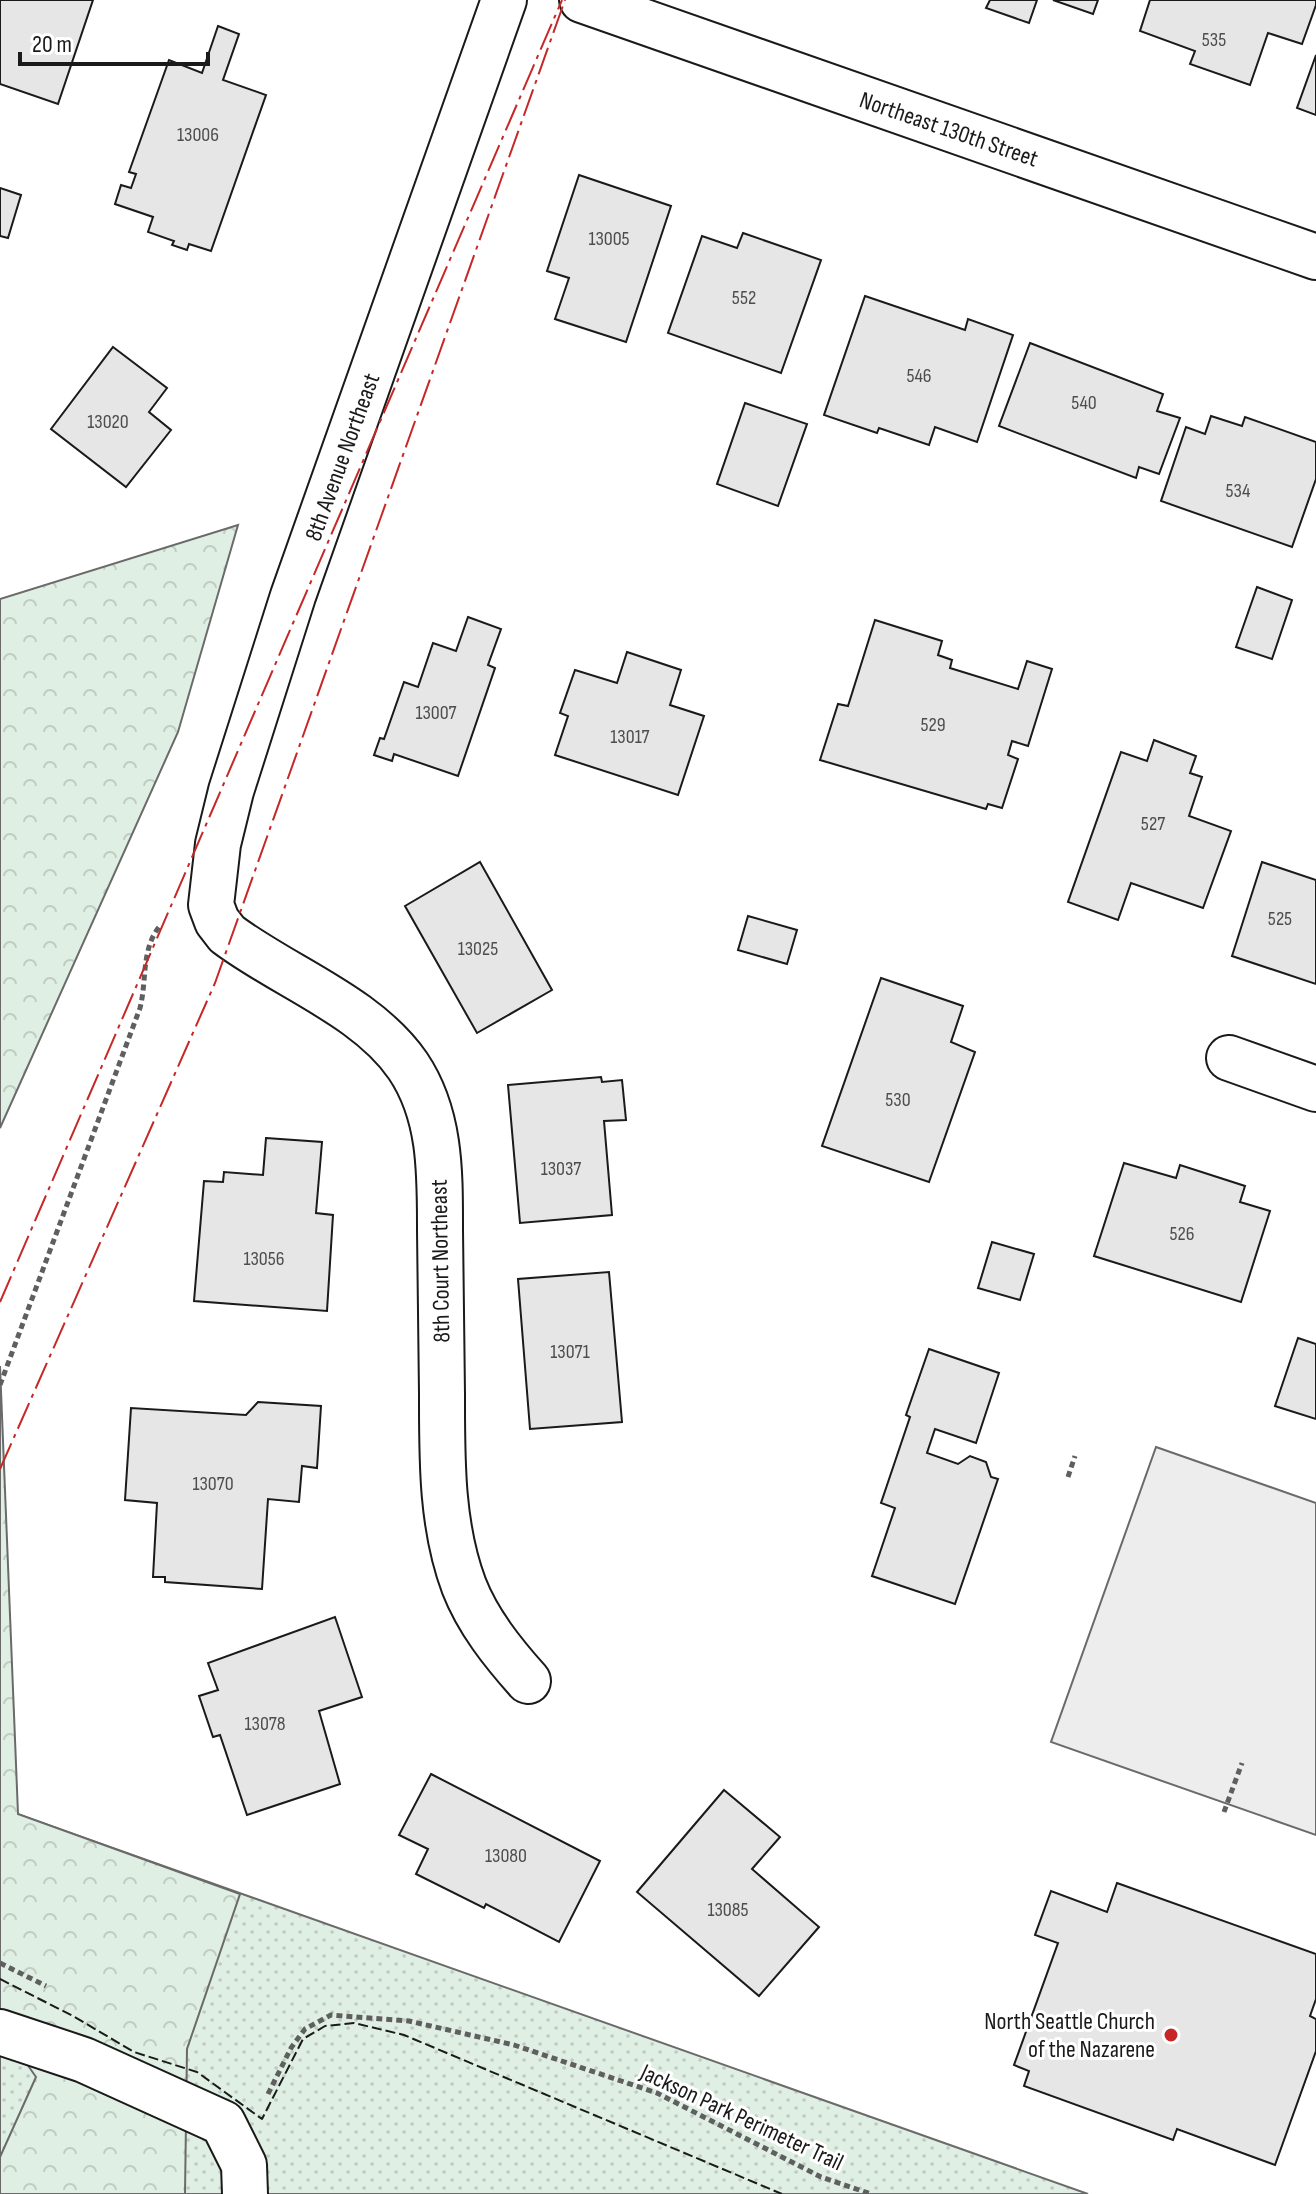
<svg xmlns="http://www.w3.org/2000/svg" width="1316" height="2194" viewBox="0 0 1316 2194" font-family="'Sofia Sans Condensed',sans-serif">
  <defs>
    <pattern id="green-dots" width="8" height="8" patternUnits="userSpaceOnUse" patternTransform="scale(2)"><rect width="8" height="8" fill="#e0efe3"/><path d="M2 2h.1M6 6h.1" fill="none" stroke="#c0ccc2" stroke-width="1.8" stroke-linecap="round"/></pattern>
    <pattern id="forest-crowns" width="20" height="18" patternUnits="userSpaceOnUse" patternTransform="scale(2)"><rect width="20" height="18" fill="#e0efe3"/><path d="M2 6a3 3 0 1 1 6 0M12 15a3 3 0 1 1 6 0" fill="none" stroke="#c0ccc2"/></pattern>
  </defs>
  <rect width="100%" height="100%" fill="#fff"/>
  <!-- green -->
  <path fill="url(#green-dots)" stroke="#6a6a6a" stroke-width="2" d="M 0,1808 L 1088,2194 L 0,2194 Z"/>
  <!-- forest -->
  <g fill="url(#forest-crowns)" stroke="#6a6a6a" stroke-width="2">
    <path d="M 238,525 L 178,732 L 0,1128 L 0,599 Z"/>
    <path d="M 0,1366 L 18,1814 L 240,1894 L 187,2049 L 185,2194 L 0,2194 L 0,2157 L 36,2077 L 0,2025 Z"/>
  </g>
  <!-- parking -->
  <path fill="#ededed" stroke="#6a6a6a" stroke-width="2" d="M 1156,1447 L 1316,1503 L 1316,1835 L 1051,1742 Z"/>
  <!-- building -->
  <g fill="#e6e6e6" stroke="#1a1a1a" stroke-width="2">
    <path d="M 0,0 L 93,0 L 58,104 L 0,84 Z"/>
    <path d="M 990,0 L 1037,0 L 1029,23 L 986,8 Z"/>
    <path d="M 1053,0 L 1098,0 L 1093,14 Z"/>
    <path d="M 1150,0 L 1316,0 L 1316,5 L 1302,44 L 1268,33 L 1250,85 L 1190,64 L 1195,51 L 1140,31 Z"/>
    <path d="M 218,26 L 239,34 L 223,80 L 266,95 L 211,251 L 189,244 L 187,250 L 172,245 L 174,241 L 148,232 L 153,217 L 115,204 L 121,185 L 131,188 L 136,174 L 129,172 L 169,60 L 202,73 Z"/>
    <path d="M 1316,55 L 1316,115 L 1297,108 Z"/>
    <path d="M 579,175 L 671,206 L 626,342 L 555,319 L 569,278 L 547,271 Z"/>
    <path d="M 0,188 L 21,195 L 8,238 L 0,236 Z"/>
    <path d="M 743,233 L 821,260 L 781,373 L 668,333 L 702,236 L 737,248 Z"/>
    <path d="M 865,296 L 965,330 L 968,319 L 1013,335 L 977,442 L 935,427 L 929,445 L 879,428 L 877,433 L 824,415 Z"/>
    <path d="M 1030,343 L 1163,394 L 1157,411 L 1180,418 L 1159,474 L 1139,467 L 1136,478 L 999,426 Z"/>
    <path d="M 113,347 L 167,388 L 149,412 L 171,430 L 126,487 L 51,429 Z"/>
    <path d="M 745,403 L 807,424 L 778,506 L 717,484 Z"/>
    <path d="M 1211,416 L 1242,426 L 1245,417 L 1316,442 L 1316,479 L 1292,547 L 1161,501 L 1186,427 L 1205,434 Z"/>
    <path d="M 1257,587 L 1292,600 L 1272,659 L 1236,647 Z"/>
    <path d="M 468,617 L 501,629 L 488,665 L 495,668 L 458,776 L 394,754 L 392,761 L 374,755 L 380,738 L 384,739 L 404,682 L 418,687 L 433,643 L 456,651 Z"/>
    <path d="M 875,620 L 942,641 L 938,655 L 952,660 L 950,668 L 1018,689 L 1027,661 L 1052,669 L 1028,746 L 1012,741 L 1008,755 L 1018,759 L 1002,808 L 988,804 L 986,809 L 820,760 L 838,704 L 848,706 Z"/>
    <path d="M 627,652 L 681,670 L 670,705 L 704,716 L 678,795 L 555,755 L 568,716 L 560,713 L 575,670 L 617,683 Z"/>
    <path d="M 1154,740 L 1196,756 L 1190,773 L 1202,777 L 1189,816 L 1231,831 L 1203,908 L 1131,883 L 1118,920 L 1068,902 L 1121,752 L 1147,761 Z"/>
    <path d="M 480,862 L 552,990 L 477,1033 L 405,906 Z"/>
    <path d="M 1262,862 L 1316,880 L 1316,984 L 1232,956 Z"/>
    <path d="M 748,916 L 797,930 L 787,964 L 738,950 Z"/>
    <path d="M 881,978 L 963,1006 L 951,1042 L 975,1052 L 929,1182 L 822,1146 Z"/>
    <path d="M 601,1077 L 602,1082 L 622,1080 L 626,1120 L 604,1121 L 612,1215 L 520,1223 L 508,1085 Z"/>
    <path d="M 266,1138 L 322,1142 L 316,1213 L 333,1215 L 327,1311 L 194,1301 L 204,1181 L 223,1182 L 224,1172 L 263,1175 Z"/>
    <path d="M 1124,1163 L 1176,1178 L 1180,1165 L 1245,1186 L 1240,1202 L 1270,1211 L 1241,1302 L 1094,1256 Z"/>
    <path d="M 992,1242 L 1034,1254 L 1020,1300 L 978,1288 Z"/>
    <path d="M 609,1272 L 622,1422 L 530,1429 L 518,1279 Z"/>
    <path d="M 1298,1338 L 1316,1344 L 1316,1419 L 1275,1406 Z"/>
    <path d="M 929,1349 L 999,1373 L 976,1443 L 935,1429 L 927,1453 L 958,1464 L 970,1456 L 986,1462 L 991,1477 L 998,1479 L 955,1604 L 872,1576 L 895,1508 L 881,1503 L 910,1417 L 906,1415 Z"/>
    <path d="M 258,1402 L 321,1406 L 317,1468 L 302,1466 L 299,1502 L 268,1499 L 262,1589 L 165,1582 L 165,1577 L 153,1577 L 157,1503 L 125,1500 L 131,1408 L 246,1415 Z"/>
    <path d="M 335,1617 L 362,1697 L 319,1711 L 340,1784 L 247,1815 L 220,1735 L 213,1737 L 199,1696 L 218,1690 L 208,1663 Z"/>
    <path d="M 431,1774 L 600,1861 L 559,1942 L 486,1904 L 484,1908 L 416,1874 L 428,1849 L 399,1835 Z"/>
    <path d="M 724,1790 L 780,1837 L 752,1869 L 819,1927 L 759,1996 L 637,1892 Z"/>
    <path d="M 1117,1883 L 1316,1954 L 1316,1999 L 1310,2016 L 1316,2019 L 1316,2051 L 1275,2165 L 1177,2129 L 1173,2140 L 1024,2086 L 1029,2071 L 1014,2065 L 1058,1943 L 1035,1935 L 1051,1891 L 1107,1912 Z"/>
  </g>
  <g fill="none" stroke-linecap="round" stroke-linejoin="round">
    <defs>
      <g id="minor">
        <path d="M 504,0 L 293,596 L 231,791 L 218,844 L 211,905 L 217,921 L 227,934 C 284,977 367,1006 408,1066 C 441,1115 440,1173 440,1230 C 441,1284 441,1339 442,1394 C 442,1457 441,1525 464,1586 C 478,1622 503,1653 528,1681"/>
        <path d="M 582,0 L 1316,257"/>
        <path d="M 1229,1058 L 1316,1089"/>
        <path d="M 0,2032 L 84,2060 L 223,2123 L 244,2165 L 245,2194"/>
      </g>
    </defs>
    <!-- minor casing -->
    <use href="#minor" stroke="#1a1a1a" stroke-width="48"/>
    <!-- path -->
    <g stroke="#5f5f5f" stroke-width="5" stroke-dasharray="6 4" stroke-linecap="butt">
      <path d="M 0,1385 L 140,1008 C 147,981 141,950 159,927"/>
      <path d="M 1068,1477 L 1075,1456"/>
      <path d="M 1224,1812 L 1242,1763"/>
      <path d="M 0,1963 L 46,1986"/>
      <path d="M 268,2094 L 291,2048 L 305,2029 L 331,2015 L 409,2021 L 514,2045 L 657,2093 L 821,2177 L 871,2194"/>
    </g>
    <!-- minor -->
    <use href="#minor" stroke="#fff" stroke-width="44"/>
    <!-- fence -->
    <path stroke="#1a1a1a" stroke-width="2" stroke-dasharray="10 4" stroke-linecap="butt" d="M 0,1979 L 73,2016 L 134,2052 L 197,2072 L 262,2119 L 303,2039 L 325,2026 L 354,2023 L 404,2035 L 782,2194"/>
    <!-- power -->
    <g stroke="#c62828" stroke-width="2" stroke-dasharray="28 6 4 6" stroke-linecap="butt">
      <path d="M 0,1302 L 562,0"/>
      <path d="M 0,1469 L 215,983 L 565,0"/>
    </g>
  </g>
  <!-- markers -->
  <circle fill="#c62828" stroke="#fff" stroke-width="3" cx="1171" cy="2035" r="8"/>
  <g text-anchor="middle" stroke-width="6" stroke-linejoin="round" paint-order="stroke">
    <!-- number labels -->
    <g font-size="20" fill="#4d4d4d">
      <text x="1214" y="46">535</text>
      <text x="198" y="141">13006</text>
      <text x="609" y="245">13005</text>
      <text x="744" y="304">552</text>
      <text x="919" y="382">546</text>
      <text x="1084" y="409">540</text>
      <text x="108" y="428">13020</text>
      <text x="1238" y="497">534</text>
      <text x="436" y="719">13007</text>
      <text x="933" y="731">529</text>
      <text x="630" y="743">13017</text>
      <text x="1153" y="830">527</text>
      <text x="1280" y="925">525</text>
      <text x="478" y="955">13025</text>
      <text x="898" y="1106">530</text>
      <text x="561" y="1175">13037</text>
      <text x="1182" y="1240">526</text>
      <text x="264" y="1265">13056</text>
      <text x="570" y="1358">13071</text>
      <text x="213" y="1490">13070</text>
      <text x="265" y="1730">13078</text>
      <text x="506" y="1862">13080</text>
      <text x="728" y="1916">13085</text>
    </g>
    <!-- street labels -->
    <g font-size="24" fill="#1a1a1a" stroke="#fff">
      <text transform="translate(949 129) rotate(19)" y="8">Northeast 130th Street</text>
      <text transform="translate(342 457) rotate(-70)" y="8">8th Avenue Northeast</text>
      <text transform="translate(440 1261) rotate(-91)" y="8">8th Court Northeast</text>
      <text transform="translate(742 2117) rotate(25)" y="8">Jackson Park Perimeter Trail</text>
    </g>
    <!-- poi labels -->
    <g font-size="24" fill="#1a1a1a" stroke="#fff" text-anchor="end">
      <text x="1155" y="2029">North Seattle Church<tspan x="1155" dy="28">of the Nazarene</tspan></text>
    </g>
  </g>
  <!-- scale -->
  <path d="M20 52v12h188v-12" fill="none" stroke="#1a1a1a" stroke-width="4"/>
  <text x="32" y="52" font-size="24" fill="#1a1a1a" stroke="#ffffff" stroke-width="6" paint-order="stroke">20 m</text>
</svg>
